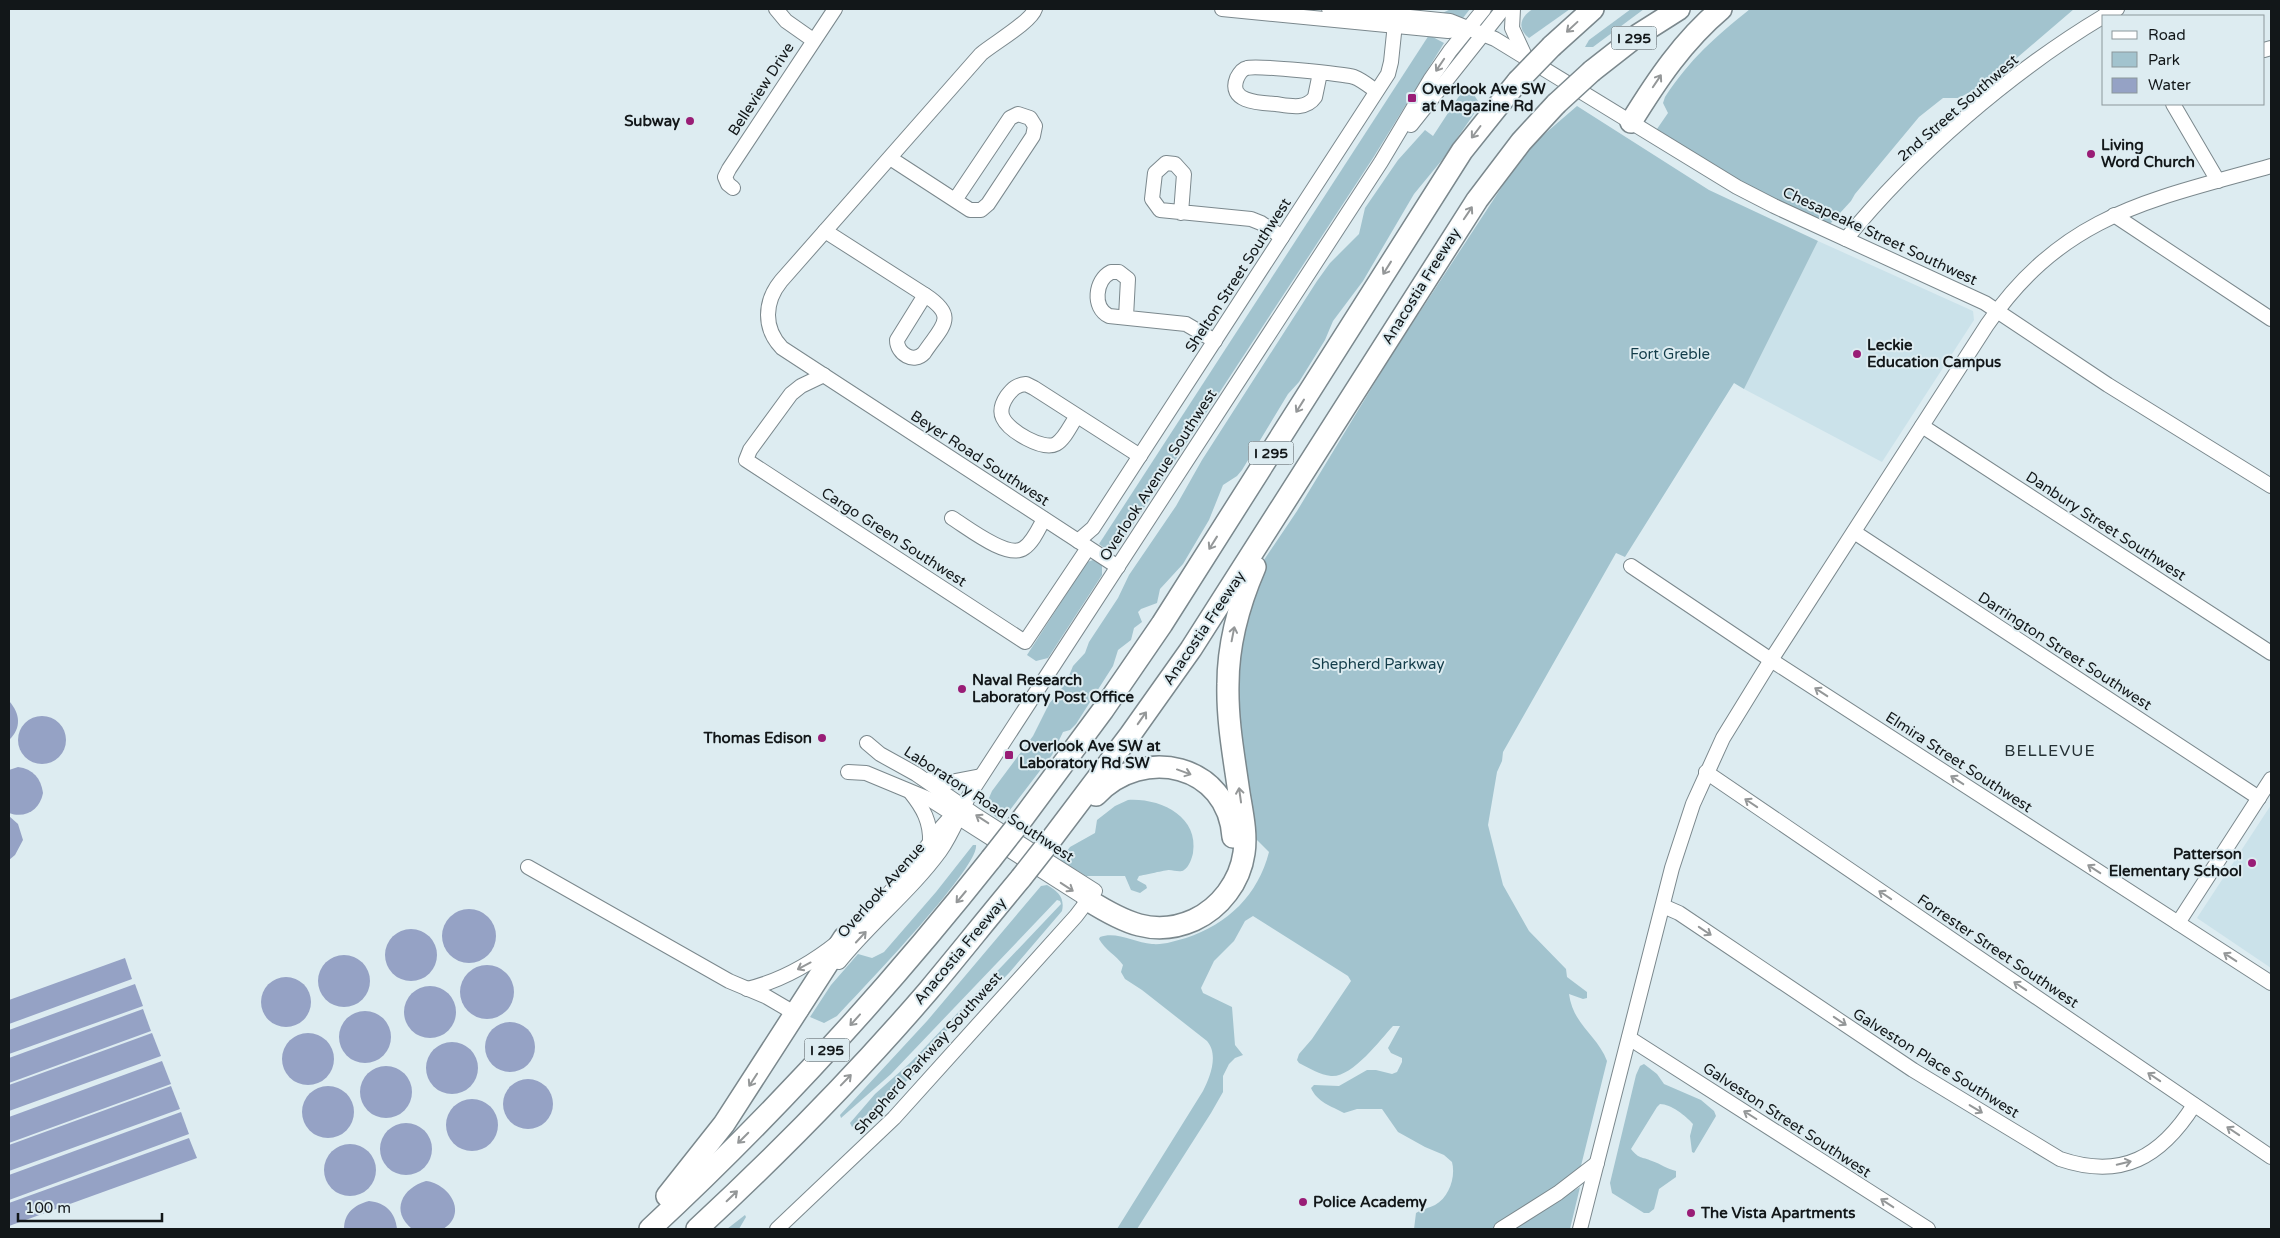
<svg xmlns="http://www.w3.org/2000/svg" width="2280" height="1238" viewBox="0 0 2280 1238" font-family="'Varela Round',sans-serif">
  <rect width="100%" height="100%" fill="#ddecf1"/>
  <!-- built -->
  <g fill="#cbe2ea">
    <path d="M 1818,241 L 1973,311 L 1974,320 L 1882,462 L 1744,389 Z"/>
    <path d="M 2271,805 L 2271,968 L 2197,918 Z"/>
  </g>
  <!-- green -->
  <g fill="#a2c3ce">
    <path d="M 1451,9 L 1470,9 L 1463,18 L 1438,15 Z"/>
    <path d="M 1533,9 L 1570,9 L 1529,38 C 1516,28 1521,16 1533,9 Z"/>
    <path d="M 1631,9 L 1644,9 L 1593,47 L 1585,47 L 1589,40 Z"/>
    <path d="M 1750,9 L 2074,9 L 1991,80 L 1959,98 L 1943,98 L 1919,117 L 1855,194 L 1851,201 L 1830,224 C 1812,216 1794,210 1776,201 C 1734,182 1695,154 1657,129 L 1668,113 L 1663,103 L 1665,97 C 1690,59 1715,37 1750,9 Z"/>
    <path d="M 1429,35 L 1444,43 L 1373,158 L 1117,549 L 1111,553 L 1099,544 Z"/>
    <path d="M 1465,87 L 1470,89 L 1478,101 L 1478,108 L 1442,160 L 1414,194 L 1363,281 L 1333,321 L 1325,340 L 1299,382 L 1288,394 L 1242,470 L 1237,476 L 1223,485 L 1209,520 L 1183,564 L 1160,589 L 1157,603 L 1141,609 L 1138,612 L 1142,622 L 1134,628 L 1131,640 L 1118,650 L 1113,666 L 1076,724 L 1070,730 L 1063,732 L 1052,755 L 1003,819 L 997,818 L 985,807 L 992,791 L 1033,736 L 1049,704 L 1066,683 L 1073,666 L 1085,653 L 1089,642 L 1118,598 L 1129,575 L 1176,506 L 1202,460 L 1317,281 L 1330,263 L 1359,234 L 1365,208 L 1398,160 L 1425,130 L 1433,136 Z"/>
    <path d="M 1577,106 L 1709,190 L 1818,241 L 1744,389 L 1734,383 L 1625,557 L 1616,553 L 1503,752 L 1502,761 L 1497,772 L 1488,825 L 1503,885 L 1529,931 L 1566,969 L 1567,977 L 1587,992 L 1587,998 L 1583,999 L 1569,994 C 1573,1025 1598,1036 1607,1061 L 1575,1190 L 1580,1187 L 1570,1229 L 1414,1229 L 1416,1213 C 1422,1209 1429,1208 1435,1205 C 1449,1197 1456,1177 1452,1162 L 1444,1155 L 1425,1147 L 1398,1132 L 1382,1109 L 1357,1109 L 1344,1113 C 1331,1106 1317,1102 1311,1088 L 1314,1085 L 1339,1086 L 1367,1070 L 1376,1070 L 1392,1074 L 1397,1072 L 1402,1062 L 1402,1058 L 1391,1053 L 1388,1048 L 1400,1026 L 1393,1026 C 1380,1040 1352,1078 1331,1076 C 1320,1075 1309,1068 1299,1063 L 1297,1060 L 1299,1054 L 1312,1039 L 1351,981 L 1348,976 L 1253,916 L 1245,921 L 1234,941 L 1214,961 L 1201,988 L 1203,993 L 1232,1007 L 1235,1045 L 1243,1055 L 1235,1058 L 1229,1064 L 1223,1076 L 1223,1092 L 1211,1113 L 1137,1229 L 1117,1229 L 1203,1091 C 1210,1077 1219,1055 1207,1041 L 1142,990 L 1125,979 L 1121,972 L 1123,965 C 1116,955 1105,950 1099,939 L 1100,937 C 1117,931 1135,943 1152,944 C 1164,945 1175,941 1186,938 C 1228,924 1258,895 1269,852 L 1243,826 L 1219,650 L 1233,606 L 1297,511 L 1391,356 L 1526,150 Z"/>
    <path d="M 1093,560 L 1102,565 L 1102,575 L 1048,658 L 1036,661 L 1027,655 L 1087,562 Z"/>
    <path d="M 1128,800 C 1160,798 1199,816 1193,853 C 1192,858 1189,867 1184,870 C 1180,873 1174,870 1169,870 C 1166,870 1144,875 1139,876 L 1137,880 L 1146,885 L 1147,888 L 1140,893 L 1131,890 L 1125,876 L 1086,876 L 1060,860 L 1070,847 L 1095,833 L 1097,820 L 1115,806 Z"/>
    <path d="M 973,845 L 976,845 C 980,867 858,993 837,1016 L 824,1023 L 810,1017 L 831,985 L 858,954 L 872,958 L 884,952 L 936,892 Z"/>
    <path d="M 1047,885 C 1058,891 1065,898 1062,911 L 1009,973 L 966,1017 L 953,1023 L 938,1041 L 922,1068 L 852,1127 L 850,1123 L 875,1094 L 911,1062 L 1061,904 L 1060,901 L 1057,900 L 891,1074 L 841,1118 L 840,1115 L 927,1021 L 1041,886 Z"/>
    <path d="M 1644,1064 L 1657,1074 L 1664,1084 L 1701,1100 L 1714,1111 L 1716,1116 L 1694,1153 L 1692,1152 L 1690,1136 L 1693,1124 C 1686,1116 1671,1104 1660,1104 L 1657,1107 L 1631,1149 C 1640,1160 1641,1156 1652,1161 C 1661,1164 1667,1169 1676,1171 L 1676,1177 L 1659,1189 L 1654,1209 L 1649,1213 L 1644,1213 L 1612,1193 L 1610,1183 L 1636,1075 L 1640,1066 Z"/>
    <path d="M 745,1215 L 746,1217 L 739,1229 L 727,1229 Z"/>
  </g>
  <!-- water -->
  <g fill="#95a2c5">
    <path d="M 9,701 C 20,713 22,728 9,740 Z"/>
    <circle cx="42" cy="740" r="24"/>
    <path d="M 18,767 C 33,769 41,778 43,793 C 40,810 25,819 9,813 L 9,770 Z"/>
    <path d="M 9,816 L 18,824 L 23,840 L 15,855 L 9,860 Z"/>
    <circle cx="469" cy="936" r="27"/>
    <circle cx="411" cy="955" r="26"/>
    <circle cx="344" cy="981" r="26"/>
    <path d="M 125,958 L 132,979 L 9,1024 L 9,1000 Z"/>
    <circle cx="487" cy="992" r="27"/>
    <circle cx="286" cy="1002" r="25"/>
    <path d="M 135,984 L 143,1006 L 9,1054 L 9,1030 Z"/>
    <circle cx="430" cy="1012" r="26"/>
    <path d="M 143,1009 L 151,1031 L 9,1083 L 9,1058 Z"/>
    <circle cx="365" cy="1037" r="26"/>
    <circle cx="510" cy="1047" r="25"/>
    <circle cx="308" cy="1059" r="26"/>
    <path d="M 152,1033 L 161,1056 L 9,1111 L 9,1085 Z"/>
    <circle cx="452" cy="1068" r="26"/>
    <path d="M 162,1061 L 171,1084 L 9,1143 L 9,1117 Z"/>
    <circle cx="386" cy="1092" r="26"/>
    <circle cx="528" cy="1104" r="25"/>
    <path d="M 171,1086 L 180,1109 L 9,1171 L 9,1145 Z"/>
    <circle cx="328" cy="1112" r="26"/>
    <circle cx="472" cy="1125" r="26"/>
    <path d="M 181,1112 L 189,1134 L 9,1200 L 9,1175 Z"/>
    <circle cx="406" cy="1149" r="26"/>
    <path d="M 189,1138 L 197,1158 L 9,1226 L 9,1203 Z"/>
    <circle cx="350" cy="1170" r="26"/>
    <path d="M 426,1181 C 450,1184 468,1214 443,1229 L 412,1229 C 390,1211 402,1188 426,1181 Z"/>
    <path d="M 369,1201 C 386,1203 395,1212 397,1229 L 344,1229 C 344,1213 354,1205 369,1201 Z"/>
  </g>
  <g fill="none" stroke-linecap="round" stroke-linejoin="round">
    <defs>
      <g id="minor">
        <path d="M 776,9 L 786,21 L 813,40"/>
        <path d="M 1035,9 C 1031,22 994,43 981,54 L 781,281 C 764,302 763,328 782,348 L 1118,567"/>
        <path d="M 1222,9 L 1448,31 L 1467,29"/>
        <path d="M 1329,9 L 1450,21 L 1495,39 L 1737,187 L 1774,206 L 1985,303 L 2108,385 L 2271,486"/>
        <path d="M 1513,9 L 1512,28 L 1525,56"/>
        <path d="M 2104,16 L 2117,9"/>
        <path d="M 2264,50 L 2271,48"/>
        <path d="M 1320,73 L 1315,97 C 1306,110 1290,106 1276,104 C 1262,103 1227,103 1237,78 C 1239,74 1242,69 1247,68 C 1256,65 1344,74 1354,77 C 1362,80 1369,86 1376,91"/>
        <path d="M 2173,104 L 2218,181"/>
        <path d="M 1411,125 L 1503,9"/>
        <path d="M 890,158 L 970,210 L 981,210 L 988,204 L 1033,136 L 1035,126 L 1030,118 L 1018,114 L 1010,118 L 955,200"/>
        <path d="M 733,188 L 728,184 L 725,177 L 729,169 L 835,9"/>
        <path d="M 1181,213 L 1184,174 L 1175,164 L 1166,163 L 1155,173 L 1152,199 L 1160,210 L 1251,219 L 1261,223 L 1282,237"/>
        <path d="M 2114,215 L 2271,319"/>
        <path d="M 825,231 L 925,295"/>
        <path d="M 1846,239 C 1914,155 2012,71 2104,16"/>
        <path d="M 925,295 C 959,317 942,326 924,353 C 914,364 897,354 897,340 Z"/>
        <path d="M 1126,317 L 1128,279 L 1119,272 L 1111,272 C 1095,280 1092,308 1109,316 L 1186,324 L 1215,341"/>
        <path d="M 824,375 L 801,386 L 791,394 L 750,450 L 746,460 L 1025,642 L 1088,548"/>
        <path d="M 1077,416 C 1071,424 1065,439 1056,444 C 1043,451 1009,431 1003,418 C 999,410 1003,402 1007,396 C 1013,388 1017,385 1026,384 L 1034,388 L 1140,456"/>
        <path d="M 1922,426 L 2271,653"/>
        <path d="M 952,518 C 967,527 1008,560 1024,548 C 1033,542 1039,528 1044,519"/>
        <path d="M 1854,532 L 2259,798"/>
        <path d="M 1078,541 L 1093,528 L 1388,74 L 1391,62 L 1396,14"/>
        <path d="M 1631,566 L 1771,660 L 2271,983"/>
        <path d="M 848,772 L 866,773 L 931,800 L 1088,900"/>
        <path d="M 1706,772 L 2271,1157"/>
        <path d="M 931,779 L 950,782 L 981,776"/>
        <path d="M 911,793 C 923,808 931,822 930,843"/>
        <path d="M 528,867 L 729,981 L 767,997 L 796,1014 L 801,1011"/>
        <path d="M 1663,906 L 1679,913 L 1913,1070 L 2060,1159 C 2122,1180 2161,1157 2194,1105"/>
        <path d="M 2178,923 L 2271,779"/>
        <path d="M 839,962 C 870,923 910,892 940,851 C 955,830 961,807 975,786 L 1381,162 L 1430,80 L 1450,51 L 1484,9"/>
        <path d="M 747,989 C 814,973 867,921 910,869 C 927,848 940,825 961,807"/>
        <path d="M 1629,1038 L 1928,1229"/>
        <path d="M 777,1229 L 894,1118 L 1076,916 L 1095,891 L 977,816 L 916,774 L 880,754 L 867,743"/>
        <path d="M 1501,1229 L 1558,1193 L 1597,1163"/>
        <path d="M 1580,1229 L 1672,868 L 1693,804 L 1723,738 L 1771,660 L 1987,325 C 2063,214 2151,200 2271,166"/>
      </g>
      <g id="highway">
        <path d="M 1552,46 L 1593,9"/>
        <path d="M 1592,71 L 1638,35 L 1679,9"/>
        <path d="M 1631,122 C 1657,80 1683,41 1721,9"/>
        <path d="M 1096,795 C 1143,745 1228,764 1233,837"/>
        <path d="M 1020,822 L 1103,710 L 1162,624 L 1462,151 L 1518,81"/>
        <path d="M 1050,841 L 1130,735 L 1191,649 L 1477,200 L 1521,142 L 1556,104"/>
        <path d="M 1088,900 C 1123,922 1154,938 1194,920 C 1220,908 1240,882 1244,853 C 1247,833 1242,812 1239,793 C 1234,757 1227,721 1228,684 C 1228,643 1239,604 1255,567"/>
        <path d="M 667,1196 L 724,1124 L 844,938"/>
        <path d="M 650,1229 C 773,1115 887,990 991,859"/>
        <path d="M 697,1229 C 778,1154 857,1074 929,990 C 960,953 990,915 1021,878"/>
      </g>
    </defs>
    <!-- minor casing -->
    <use href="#minor" stroke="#7b888d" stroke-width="16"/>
    <!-- highway casing -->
    <use href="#highway" stroke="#7b888d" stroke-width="24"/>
    <!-- minor -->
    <use href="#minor" stroke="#fff" stroke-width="14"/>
    <!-- highway -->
    <use href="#highway" stroke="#fff" stroke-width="21"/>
    <defs>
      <g id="highway-bridge">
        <path d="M 1518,81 L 1552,46"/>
        <path d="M 1556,104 L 1592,71"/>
        <path d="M 991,859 L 1020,822"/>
        <path d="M 1021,878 L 1050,841"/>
      </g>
    </defs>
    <!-- highway-bridge casing -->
    <use href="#highway-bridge" stroke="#7b888d" stroke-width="24" stroke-linecap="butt"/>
    <!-- highway-bridge -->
    <use href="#highway-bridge" stroke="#fff" stroke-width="21"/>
  </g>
  <!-- one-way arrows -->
  <defs><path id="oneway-shaft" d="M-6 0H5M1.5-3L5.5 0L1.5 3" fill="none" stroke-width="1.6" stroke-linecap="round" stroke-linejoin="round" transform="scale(1.25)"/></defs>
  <g stroke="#949798">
    <use href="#oneway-shaft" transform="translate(1572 27) rotate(137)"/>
    <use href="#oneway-shaft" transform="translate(1440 65) rotate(124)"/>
    <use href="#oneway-shaft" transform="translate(1657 81) rotate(-56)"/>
    <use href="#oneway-shaft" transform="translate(1476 132) rotate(127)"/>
    <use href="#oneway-shaft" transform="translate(1468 213) rotate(-56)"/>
    <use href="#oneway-shaft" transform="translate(1387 268) rotate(122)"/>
    <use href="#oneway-shaft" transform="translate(1300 406) rotate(122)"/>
    <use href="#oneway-shaft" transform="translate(1213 543) rotate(122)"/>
    <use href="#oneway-shaft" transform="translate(1233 634) rotate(-79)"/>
    <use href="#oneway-shaft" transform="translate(1821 692) rotate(-147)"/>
    <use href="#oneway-shaft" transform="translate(1142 718) rotate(-55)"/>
    <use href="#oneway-shaft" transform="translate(1184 772) rotate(20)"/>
    <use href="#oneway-shaft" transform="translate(1957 780) rotate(-147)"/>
    <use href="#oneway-shaft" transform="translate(1240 795) rotate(-98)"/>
    <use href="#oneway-shaft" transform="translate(1751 803) rotate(-146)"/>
    <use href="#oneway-shaft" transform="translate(982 819) rotate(-147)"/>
    <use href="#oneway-shaft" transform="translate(2094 869) rotate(-147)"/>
    <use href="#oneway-shaft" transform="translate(1067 887) rotate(33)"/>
    <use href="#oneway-shaft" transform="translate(1885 895) rotate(-146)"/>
    <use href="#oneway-shaft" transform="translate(961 897) rotate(130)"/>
    <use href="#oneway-shaft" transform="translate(1705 931) rotate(34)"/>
    <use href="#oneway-shaft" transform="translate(861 937) rotate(-47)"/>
    <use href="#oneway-shaft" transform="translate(2230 957) rotate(-147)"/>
    <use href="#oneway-shaft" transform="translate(804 966) rotate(152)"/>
    <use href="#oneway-shaft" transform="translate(2020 986) rotate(-146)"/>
    <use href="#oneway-shaft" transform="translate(855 1020) rotate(132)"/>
    <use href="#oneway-shaft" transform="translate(1840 1021) rotate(34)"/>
    <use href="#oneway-shaft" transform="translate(2154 1077) rotate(-146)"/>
    <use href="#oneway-shaft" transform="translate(753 1080) rotate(123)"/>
    <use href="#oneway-shaft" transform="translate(846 1080) rotate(-46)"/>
    <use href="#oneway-shaft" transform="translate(1976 1109) rotate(31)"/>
    <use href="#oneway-shaft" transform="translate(1750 1115) rotate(-148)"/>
    <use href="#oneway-shaft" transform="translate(2233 1131) rotate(-146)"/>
    <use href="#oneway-shaft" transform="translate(743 1138) rotate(135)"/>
    <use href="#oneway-shaft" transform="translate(2124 1163) rotate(-14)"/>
    <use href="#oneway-shaft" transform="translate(732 1196) rotate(-44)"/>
    <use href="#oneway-shaft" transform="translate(1887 1203) rotate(-147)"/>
  </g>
  <!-- markers -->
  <g fill="#991d76" stroke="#ddecf1" stroke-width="2">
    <rect x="1407" y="93" width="10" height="10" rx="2.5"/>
    <circle cx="690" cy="121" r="5"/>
    <circle cx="2091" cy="154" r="5"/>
    <circle cx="1857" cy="354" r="5"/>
    <circle cx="962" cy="689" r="5"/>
    <circle cx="822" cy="738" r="5"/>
    <rect x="1004" y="750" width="10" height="10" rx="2.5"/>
    <circle cx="2252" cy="863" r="5"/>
    <circle cx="1303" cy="1202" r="5"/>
    <circle cx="1691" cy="1213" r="5"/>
  </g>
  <g text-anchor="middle" stroke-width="4" stroke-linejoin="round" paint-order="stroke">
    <!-- shield labels -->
    <g fill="#ddecf1" stroke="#4f575a" stroke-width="1">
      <rect x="1611.5" y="26.5" width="45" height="23" rx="4"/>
      <rect x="1248.5" y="441.5" width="45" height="23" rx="4"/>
      <rect x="804.5" y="1038.5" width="45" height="23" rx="4"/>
    </g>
    <g font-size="14" font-weight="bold" fill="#121719">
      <text x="1634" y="43">I 295</text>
      <text x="1271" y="458">I 295</text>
      <text x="827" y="1055">I 295</text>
    </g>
    <!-- street labels -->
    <g font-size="15" fill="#121719" stroke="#ddecf1">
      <text transform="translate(761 89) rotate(-57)" y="5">Belleview Drive</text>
      <text transform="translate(1958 108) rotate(-41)" y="5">2nd Street Southwest</text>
      <text transform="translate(1880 236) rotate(25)" y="5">Chesapeake Street Southwest</text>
      <text transform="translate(1238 275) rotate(-57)" y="5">Shelton Street Southwest</text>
      <text transform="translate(1421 286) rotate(-58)" y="5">Anacostia Freeway</text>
      <text transform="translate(980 458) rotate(33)" y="5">Beyer Road Southwest</text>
      <text transform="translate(1158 475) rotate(-57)" y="5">Overlook Avenue Southwest</text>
      <text transform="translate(2106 526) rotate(33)" y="5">Danbury Street Southwest</text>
      <text transform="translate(894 537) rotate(33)" y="5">Cargo Green Southwest</text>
      <text transform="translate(1204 628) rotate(-56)" y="5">Anacostia Freeway</text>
      <text transform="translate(2065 651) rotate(33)" y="5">Darrington Street Southwest</text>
      <text transform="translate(1959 762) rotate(33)" y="5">Elmira Street Southwest</text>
      <text transform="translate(989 804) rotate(33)" y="5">Laboratory Road Southwest</text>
      <text transform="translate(881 890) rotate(-48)" y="5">Overlook Avenue</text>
      <text transform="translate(960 951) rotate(-50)" y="5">Anacostia Freeway</text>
      <text transform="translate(1998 951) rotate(34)" y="5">Forrester Street Southwest</text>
      <text transform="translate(928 1053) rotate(-48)" y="5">Shepherd Parkway Southwest</text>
      <text transform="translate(1936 1063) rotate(32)" y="5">Galveston Place Southwest</text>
      <text transform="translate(1787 1120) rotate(33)" y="5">Galveston Street Southwest</text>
    </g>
    <!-- poi labels -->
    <g font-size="15" font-weight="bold" fill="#121719" stroke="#ddecf1" text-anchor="start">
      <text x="1422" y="94">Overlook Ave SW<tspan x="1422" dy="17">at Magazine Rd</tspan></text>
      <text x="680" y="126" text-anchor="end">Subway</text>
      <text x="2101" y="150">Living<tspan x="2101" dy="17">Word Church</tspan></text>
      <text x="1867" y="350">Leckie<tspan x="1867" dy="17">Education Campus</tspan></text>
      <text x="972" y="685">Naval Research<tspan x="972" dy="17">Laboratory Post Office</tspan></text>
      <text x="812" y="743" text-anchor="end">Thomas Edison</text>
      <text x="1019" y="751">Overlook Ave SW at<tspan x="1019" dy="17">Laboratory Rd SW</tspan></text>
      <text x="2242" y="859" text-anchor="end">Patterson<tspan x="2242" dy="17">Elementary School</tspan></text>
      <text x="1313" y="1207">Police Academy</text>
      <text x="1701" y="1218">The Vista Apartments</text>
    </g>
    <!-- park labels -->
    <g font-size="15" fill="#143d4a" stroke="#ddecf1">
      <text x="1670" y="359">Fort Greble</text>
      <text x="1378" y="669">Shepherd Parkway</text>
    </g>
    <!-- neighbourhood labels -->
    <g font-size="16" letter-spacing="1" fill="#253135" stroke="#ddecf1">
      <text x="2050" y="756">BELLEVUE</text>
    </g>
  </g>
  <!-- border -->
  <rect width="2280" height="1238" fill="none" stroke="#121719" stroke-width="20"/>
  <!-- legend -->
  <rect x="2102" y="15" width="162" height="90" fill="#ddecf1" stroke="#8c979b"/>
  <rect x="2112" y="31" width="25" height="8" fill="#ffffff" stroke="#8c979b"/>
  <text x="2148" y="40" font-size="15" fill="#121719">Road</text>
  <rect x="2112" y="52" width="25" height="15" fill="#a2c3ce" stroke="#8c979b"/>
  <text x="2148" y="65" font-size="15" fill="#121719">Park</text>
  <rect x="2112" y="78" width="25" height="15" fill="#95a2c5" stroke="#8c979b"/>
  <text x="2148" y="90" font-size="15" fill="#121719">Water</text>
  <!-- scale -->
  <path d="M18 1213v8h144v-8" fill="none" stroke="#121719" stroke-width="2.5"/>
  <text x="25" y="1213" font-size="15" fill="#121719" stroke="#ddecf1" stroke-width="4" paint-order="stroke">100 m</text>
</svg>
